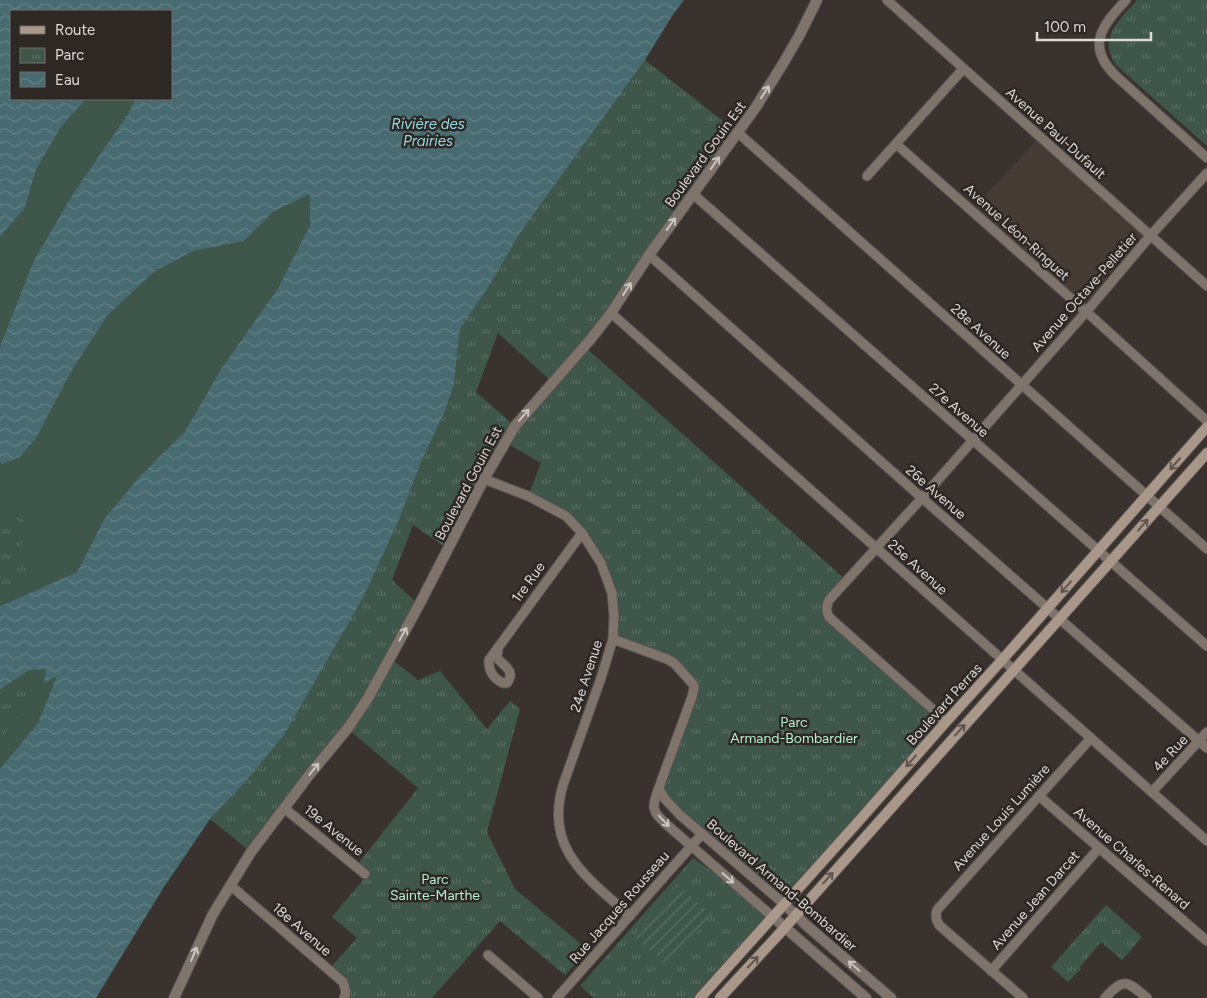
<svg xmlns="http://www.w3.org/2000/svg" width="1207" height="998" viewBox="0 0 1207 998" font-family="Figtree,sans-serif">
  <defs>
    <pattern id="park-tufts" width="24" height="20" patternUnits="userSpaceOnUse" patternTransform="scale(1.25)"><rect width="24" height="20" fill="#3f564b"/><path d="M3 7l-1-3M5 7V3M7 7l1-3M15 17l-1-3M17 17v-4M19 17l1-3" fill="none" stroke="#5a6e64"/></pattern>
    <pattern id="garden-furrows" width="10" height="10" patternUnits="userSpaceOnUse" patternTransform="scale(1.25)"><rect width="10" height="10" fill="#3f564b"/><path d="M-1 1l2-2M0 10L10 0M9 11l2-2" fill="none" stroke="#5a6e64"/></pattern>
    <pattern id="water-waves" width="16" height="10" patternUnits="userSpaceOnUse" patternTransform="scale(1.25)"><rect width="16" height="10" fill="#476b71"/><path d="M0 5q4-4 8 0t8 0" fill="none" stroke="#618084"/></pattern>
  </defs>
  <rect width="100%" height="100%" fill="#39322f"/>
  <!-- built -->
  <path fill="#463a34" d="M 1039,137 L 1151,235 L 1086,312 L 972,210 Z"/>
  <!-- grass -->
  <g fill="#3f564b">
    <path d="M 86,99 L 135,99 L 128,114 L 74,192 L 34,260 L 0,346 L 0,237 L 25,208 L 36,170 L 61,127 Z"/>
    <path d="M 310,194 L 310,225 L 278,288 L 221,369 L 185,431 L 139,477 L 104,519 L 77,572 L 0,606 L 0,463 L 2,464 L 72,370 L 108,315 L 155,271 L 194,251 L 244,241 L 273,212 Z"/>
    <path d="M 46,668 L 58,675 L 38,723 L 0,769 L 0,690 L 29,670 Z"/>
  </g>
  <!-- park -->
  <g fill="url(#park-tufts)" fill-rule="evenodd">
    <path d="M 1137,0 L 1207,0 L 1207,146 L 1116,65 C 1097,37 1120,20 1137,0 Z"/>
    <path d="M 645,60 L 737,132 L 584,346 L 847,581 L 826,609 L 945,723 L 784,904 L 702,834 L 659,789 L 694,688 L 680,668 L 613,639 L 614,616 L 601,563 L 566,516 L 528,496 L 541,463 L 508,444 L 448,549 L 413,525 L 392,580 L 419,605 L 390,658 L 418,680 L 440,671 L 487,729 L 510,701 L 520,709 L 487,832 L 515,889 L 588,950 L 565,975 L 500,921 L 432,998 L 344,998 L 346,990 L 328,970 L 357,938 L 332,917 L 363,880 L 365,874 L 357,865 L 418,788 L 348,729 L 251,852 L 210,819 L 248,779 L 364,596 L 399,520 L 422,460 L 445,411 L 454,384 L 460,329 L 520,233 ZM 498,333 L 552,382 L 515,426 L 476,392 Z"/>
    <path d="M 19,517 L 26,522 C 26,532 19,545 21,555 C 22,560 24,566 26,571 L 0,603 L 0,521 L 4,518 Z"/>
    <path d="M 24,683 L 36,695 L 0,740 L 0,705 Z"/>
    <path d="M 693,858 L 761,906 L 773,917 L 700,998 L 594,998 L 580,986 Z"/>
    <path d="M 1106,905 L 1142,937 L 1122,960 L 1101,942 L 1080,967 L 1081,969 L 1068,982 L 1051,967 Z"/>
  </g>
  <!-- garden -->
  <path fill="url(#garden-furrows)" d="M 677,885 L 712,914 L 669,966 L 634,937 Z"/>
  <!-- water -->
  <path fill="url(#water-waves)" d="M 0,0 L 684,0 L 672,16 L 645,60 L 520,233 L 490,284 L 460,329 L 454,384 L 445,411 L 422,460 L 399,520 L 364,596 L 284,735 L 248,779 L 210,819 L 164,887 L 96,998 L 0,998 L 0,769 L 38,723 L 57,676 L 44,683 L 46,669 L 29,670 L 0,690 L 0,606 L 77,572 L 104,519 L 139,477 L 185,431 L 221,369 L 278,288 L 310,225 L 310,194 L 273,212 L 244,241 L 194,251 L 155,271 L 108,315 L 72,370 L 36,438 L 20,457 L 2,464 L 0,463 L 0,346 L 34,260 L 74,192 L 128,114 L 135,99 L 171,99 L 171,11 L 11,11 L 11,99 L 86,99 L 61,127 L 36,170 L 25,208 L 0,237 Z"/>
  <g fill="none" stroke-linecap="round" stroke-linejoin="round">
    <defs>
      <g id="minor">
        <path d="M 887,0 L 1207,286"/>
        <path d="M 1126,0 C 1102,26 1085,46 1116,76 L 1207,158"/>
        <path d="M 737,132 L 1207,549"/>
        <path d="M 896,144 L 1091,316 L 1207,421"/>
        <path d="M 867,176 L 963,69"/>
        <path d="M 693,194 L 1207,646"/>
        <path d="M 649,255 L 931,506 L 1207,748"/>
        <path d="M 611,313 L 1207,841"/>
        <path d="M 484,479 L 528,496 L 566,516 L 582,533 L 601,563 L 612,593 L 614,616 L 613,639 L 601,678 L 563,785 C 544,850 587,877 630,916"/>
        <path d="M 613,639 L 667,659 L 674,663 L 693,684 L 694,688 L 692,697 L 662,779 C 660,787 651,804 655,811 C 657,816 662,820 666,824 L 773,917"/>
        <path d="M 498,649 L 497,658 C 504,666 516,671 507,683 L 503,683 C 494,679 488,671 489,660 L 582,533"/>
        <path d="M 945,723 L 938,714 L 829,617 C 826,611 826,607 829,600 L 922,498 L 1086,312 L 1151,235 L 1207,173"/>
        <path d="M 659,789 L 665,799 L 680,815 L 784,904"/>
        <path d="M 1152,792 L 1207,732"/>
        <path d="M 1039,796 L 1207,941"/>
        <path d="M 284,808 L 365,874"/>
        <path d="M 230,885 L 343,982 C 345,988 347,992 344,998"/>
        <path d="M 488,955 L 538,998"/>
        <path d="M 991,971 L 1099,848"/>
        <path d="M 557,998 L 702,834"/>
        <path d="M 1023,998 L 939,925 C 936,920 935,916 937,910 L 1091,738"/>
        <path d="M 1105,998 C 1124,977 1127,981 1147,998"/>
      </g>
      <g id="tertiary">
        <path d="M 784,904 L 806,925 L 891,998"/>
        <path d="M 773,917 L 866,998"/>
        <path d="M 174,998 L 213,914 L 251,852 L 310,774 L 348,728 L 368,698 L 419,605 L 484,479 L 515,426 L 590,340 L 611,313 L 649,255 L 756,107 L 784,62 L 799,36 L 817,0"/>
      </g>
      <g id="secondary">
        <path d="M 700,998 L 857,823 L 945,723 L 1002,660 L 1207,427"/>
        <path d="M 720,998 L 780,933 L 1207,453"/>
      </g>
    </defs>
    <!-- minor casing -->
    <use href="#minor" stroke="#57504d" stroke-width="11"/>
    <!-- tertiary casing -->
    <use href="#tertiary" stroke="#57504d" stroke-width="12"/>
    <!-- secondary casing -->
    <use href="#secondary" stroke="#57504d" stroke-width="12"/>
    <!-- minor -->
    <use href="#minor" stroke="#7f746b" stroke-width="9"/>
    <!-- tertiary -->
    <use href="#tertiary" stroke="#7f746b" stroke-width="10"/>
    <!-- secondary -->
    <use href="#secondary" stroke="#a9978a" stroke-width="10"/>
  </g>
  <!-- one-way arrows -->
  <defs><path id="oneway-shaft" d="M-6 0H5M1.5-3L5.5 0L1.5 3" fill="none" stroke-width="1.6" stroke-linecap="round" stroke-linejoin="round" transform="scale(1.25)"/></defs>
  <g stroke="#cac5c1">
    <use href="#oneway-shaft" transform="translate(765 92) rotate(-57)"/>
    <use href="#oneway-shaft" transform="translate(715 163) rotate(-54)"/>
    <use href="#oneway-shaft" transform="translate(671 224) rotate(-54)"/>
    <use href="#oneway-shaft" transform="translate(627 289) rotate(-57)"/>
    <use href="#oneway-shaft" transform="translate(524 415) rotate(-49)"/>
    <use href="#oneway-shaft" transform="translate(403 634) rotate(-61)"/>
    <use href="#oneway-shaft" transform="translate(314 769) rotate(-51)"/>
    <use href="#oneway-shaft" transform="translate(664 821) rotate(46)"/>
    <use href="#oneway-shaft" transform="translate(728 878) rotate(41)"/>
    <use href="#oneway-shaft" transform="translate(194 954) rotate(-67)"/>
    <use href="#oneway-shaft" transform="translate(854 966) rotate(-139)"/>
  </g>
  <g stroke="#5f544d">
    <use href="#oneway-shaft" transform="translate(1175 464) rotate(131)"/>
    <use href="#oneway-shaft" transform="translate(1143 525) rotate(-49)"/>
    <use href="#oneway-shaft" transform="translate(1066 587) rotate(132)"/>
    <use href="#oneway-shaft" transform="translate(960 730) rotate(-48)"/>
    <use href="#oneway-shaft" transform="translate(911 761) rotate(131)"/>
    <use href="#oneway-shaft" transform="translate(828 878) rotate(-48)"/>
    <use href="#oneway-shaft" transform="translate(753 962) rotate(-47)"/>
  </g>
  <g text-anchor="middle" stroke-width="5" stroke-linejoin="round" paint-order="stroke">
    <!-- street labels -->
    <g font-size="14" fill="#ddd9d7" stroke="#2e2825">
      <text transform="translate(1056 133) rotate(42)" y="5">Avenue Paul-Dufault</text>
      <text transform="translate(705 154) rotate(-54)" y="5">Boulevard Gouin Est</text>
      <text transform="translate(1017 232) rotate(42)" y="5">Avenue Léon-Ringuet</text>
      <text transform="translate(1084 292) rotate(-49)" y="5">Avenue Octave-Pelletier</text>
      <text transform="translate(981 331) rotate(42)" y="5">28e Avenue</text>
      <text transform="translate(959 410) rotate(41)" y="5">27e Avenue</text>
      <text transform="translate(468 483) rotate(-62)" y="5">Boulevard Gouin Est</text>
      <text transform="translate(936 492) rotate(41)" y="5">26e Avenue</text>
      <text transform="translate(918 567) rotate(42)" y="5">25e Avenue</text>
      <text transform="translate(528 582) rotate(-54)" y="5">1re Rue</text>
      <text transform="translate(586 676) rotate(-72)" y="5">24e Avenue</text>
      <text transform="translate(944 704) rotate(-48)" y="5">Boulevard Perras</text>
      <text transform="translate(1170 753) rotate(-47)" y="5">4e Rue</text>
      <text transform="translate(1001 817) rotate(-48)" y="5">Avenue Louis Lumière</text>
      <text transform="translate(334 830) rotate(39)" y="5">19e Avenue</text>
      <text transform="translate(1132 858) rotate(41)" y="5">Avenue Charles-Renard</text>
      <text transform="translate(782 885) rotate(41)" y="5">Boulevard Armand-Bombardier</text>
      <text transform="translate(1035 900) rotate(-49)" y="5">Avenue Jean Darcet</text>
      <text transform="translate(619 907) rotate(-49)" y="5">Rue Jacques Rousseau</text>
      <text transform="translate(302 929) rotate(41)" y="5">18e Avenue</text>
    </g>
    <!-- park labels -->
    <g font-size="14" fill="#b3eed3" stroke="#2e2825">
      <text x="794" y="727">Parc<tspan x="794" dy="16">Armand-Bombardier</tspan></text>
      <text x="435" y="884">Parc<tspan x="435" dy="16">Sainte-Marthe</tspan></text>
    </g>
    <!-- water labels -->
    <g font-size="15" font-style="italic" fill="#94dae6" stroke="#2e2825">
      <text x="428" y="129">Rivière des<tspan x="428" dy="17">Prairies</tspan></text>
    </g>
  </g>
  <!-- legend -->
  <rect x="10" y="10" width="162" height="90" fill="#2e2825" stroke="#746f6c"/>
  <rect x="20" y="26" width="25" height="8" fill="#a9978a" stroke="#746f6c"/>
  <text x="55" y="35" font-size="15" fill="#ddd9d7">Route</text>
  <rect x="20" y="48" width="25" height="15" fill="url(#park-tufts)" stroke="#746f6c"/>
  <text x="55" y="60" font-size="15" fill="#ddd9d7">Parc</text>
  <rect x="20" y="72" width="25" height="15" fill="url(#water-waves)" stroke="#746f6c"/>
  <text x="55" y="85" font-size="15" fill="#ddd9d7">Eau</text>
  <!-- scale -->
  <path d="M1037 32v8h114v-8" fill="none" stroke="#ddd9d7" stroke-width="2.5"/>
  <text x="1044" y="32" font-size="15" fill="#ddd9d7" stroke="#2e2825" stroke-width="4" paint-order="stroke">100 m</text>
</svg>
